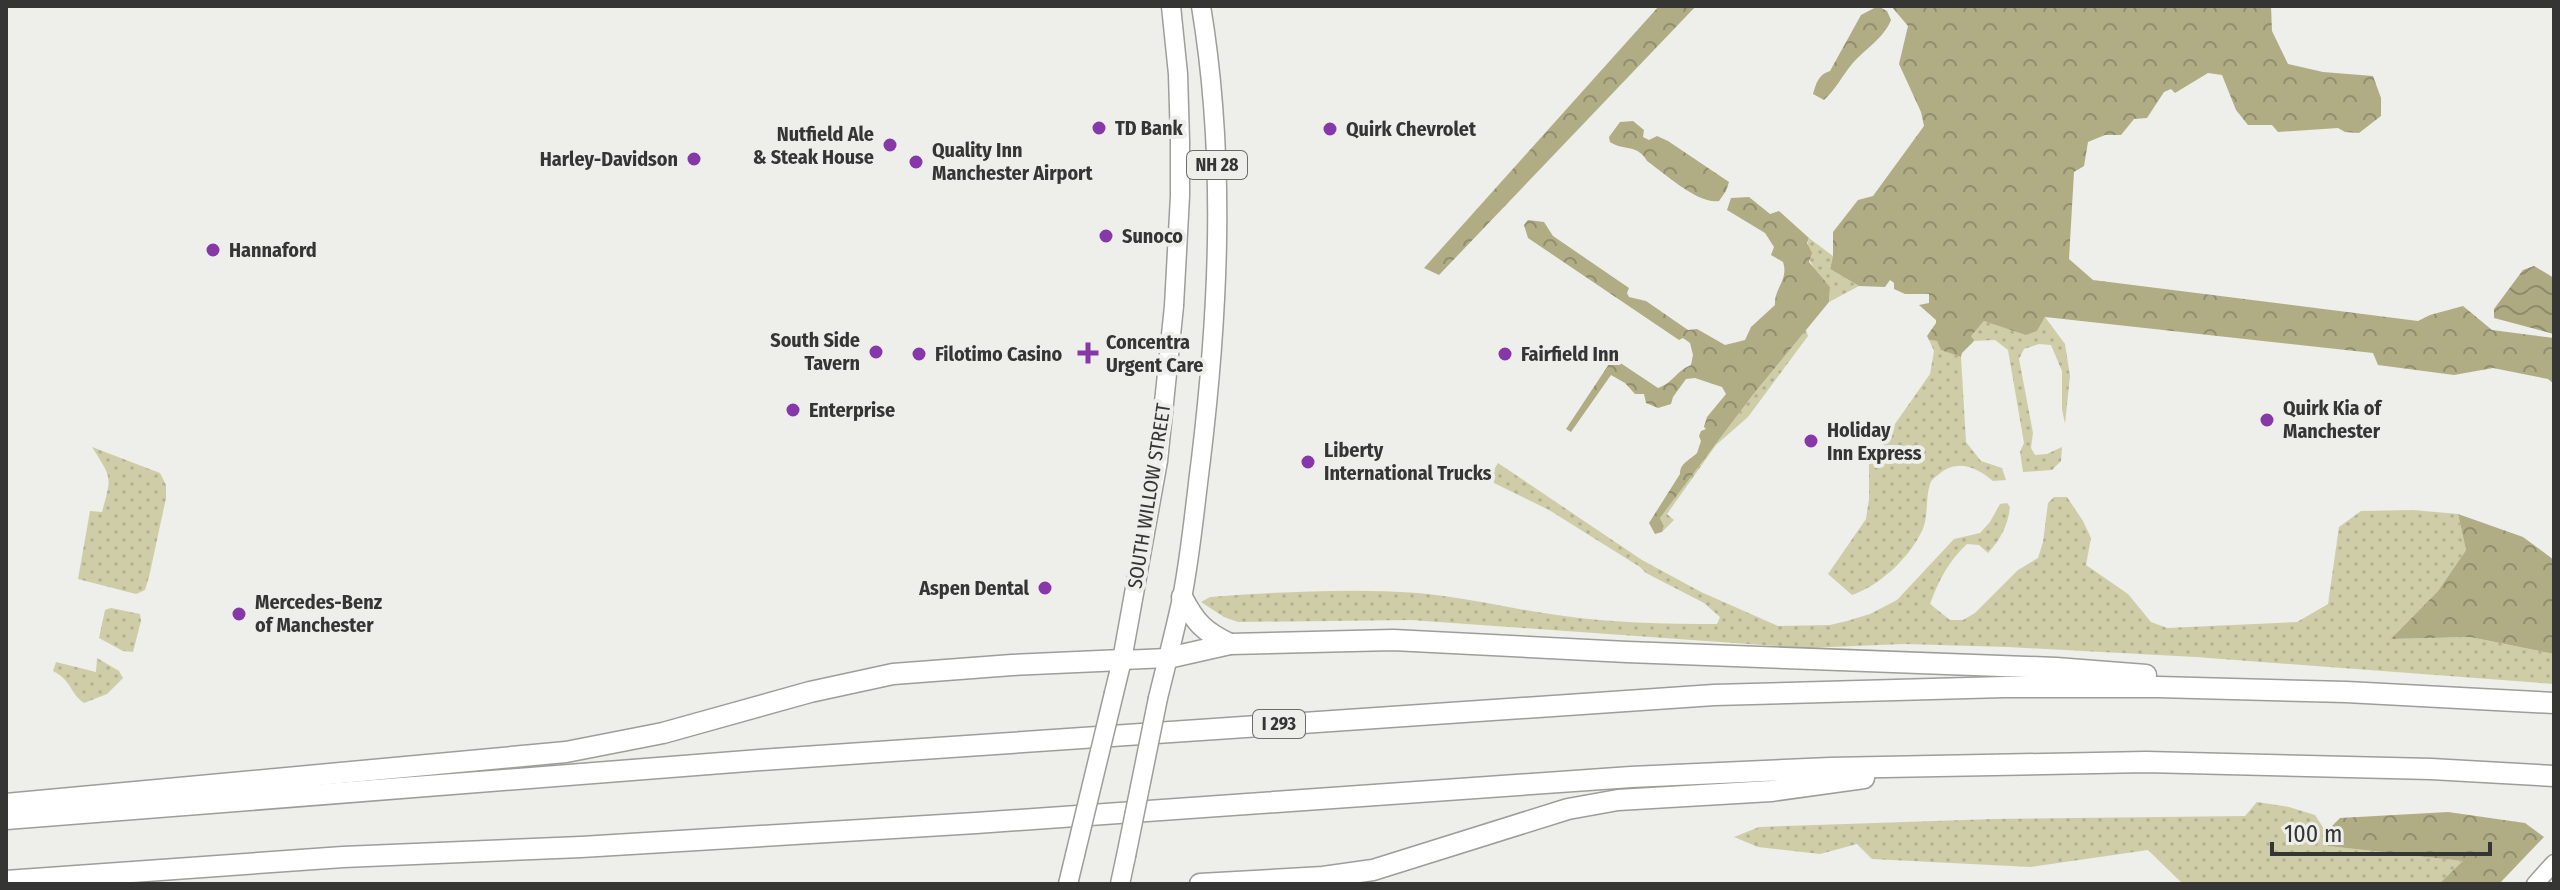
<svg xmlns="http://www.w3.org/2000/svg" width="2560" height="890" viewBox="0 0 2560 890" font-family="'Fira Sans Condensed',sans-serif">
  <defs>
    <pattern id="grass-dots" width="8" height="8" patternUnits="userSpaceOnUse" patternTransform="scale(2)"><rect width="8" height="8" fill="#cfcda8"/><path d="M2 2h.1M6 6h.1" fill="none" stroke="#b2b191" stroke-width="1.8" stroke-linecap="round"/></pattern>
    <pattern id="forest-crowns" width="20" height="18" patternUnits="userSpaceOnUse" patternTransform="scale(2)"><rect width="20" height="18" fill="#b0ad85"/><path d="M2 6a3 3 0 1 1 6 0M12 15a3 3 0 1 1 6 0" fill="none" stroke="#908e6e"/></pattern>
    <pattern id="water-waves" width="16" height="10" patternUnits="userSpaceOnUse" patternTransform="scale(2)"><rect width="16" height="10" fill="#adaa82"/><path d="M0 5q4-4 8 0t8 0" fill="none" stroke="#8e8b6b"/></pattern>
  </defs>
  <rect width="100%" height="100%" fill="#eeeeea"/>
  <!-- grass -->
  <g fill="url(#grass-dots)">
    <path d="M 1809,238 L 1833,256 L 1830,269 L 1859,286 L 1829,302 L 1830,287 C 1816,271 1803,260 1809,238 Z"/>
    <path d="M 2045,317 L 2065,344 L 2070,376 L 2065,424 L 2062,409 L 2062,371 L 2051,345 L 2039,344 L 2024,349 L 2019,359 L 2033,433 L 2031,448 L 2035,455 L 2047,454 L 2062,447 L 2061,461 L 2052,470 L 2023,472 L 2020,452 L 2024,443 L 2008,350 L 1995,340 L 1974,341 L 1970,336 L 1984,321 L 2037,331 Z"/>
    <path d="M 1806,330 L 1808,336 L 1748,417 L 1716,445 L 1667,514 L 1674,520 L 1662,532 L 1664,526 L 1660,518 L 1752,396 Z"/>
    <path d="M 1929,340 L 1937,341 L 1942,350 L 1961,357 L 1966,442 L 1981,461 L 2002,468 L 2006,480 L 1993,481 C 1977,467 1956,458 1938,475 C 1934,478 1931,480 1930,484 C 1925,499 1929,519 1921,533 C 1907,560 1880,585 1852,595 L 1828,574 L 1866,519 L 1869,499 L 1869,461 L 1930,374 L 1934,351 Z"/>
    <path d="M 92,447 L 160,473 L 166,485 L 166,498 L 149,577 L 145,590 L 136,594 L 78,579 L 90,511 L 102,512 C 112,475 112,479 92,447 Z"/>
    <path d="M 1498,463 L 1642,560 L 1701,592 L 1778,626 L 1830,625 L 1847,621 L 1870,614 L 1897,600 L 1954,539 L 1980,533 L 1990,522 L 2000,504 L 2007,503 L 2010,507 C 2008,525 2001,539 1988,553 L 1979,545 L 1967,544 C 1948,562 1939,580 1930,604 L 1950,620 L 1963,620 L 1975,613 L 2018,570 L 2038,558 L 2043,542 L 2048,503 L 2054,497 L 2067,497 L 2083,521 L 2091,538 L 2086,565 L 2128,594 L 2151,622 L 2167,628 L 2297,622 L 2328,604 L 2339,527 L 2361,511 L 2413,510 L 2458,514 L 2466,550 L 2438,591 L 2392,639 L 2470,637 L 2554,654 L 2554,684 L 2196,657 L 2008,647 L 1904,644 L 1806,648 L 1411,620 L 1238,622 L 1224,617 L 1201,602 L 1210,597 C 1279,592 1349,588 1418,593 C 1465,597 1511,609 1557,615 C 1610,623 1663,624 1717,624 L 1720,617 L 1704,603 L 1646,573 L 1640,567 L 1549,510 L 1494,483 L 1492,473 Z"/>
    <path d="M 111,608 L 140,614 L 141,621 L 133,652 L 123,651 L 99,638 L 105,610 Z"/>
    <path d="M 97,658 L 119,671 L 123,678 L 107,694 L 84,703 C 69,692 73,682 53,671 L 56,662 L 96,672 Z"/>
    <path d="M 2257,802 L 2289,807 L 2315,815 L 2326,832 L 2329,846 L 2465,861 L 2439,884 L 2183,884 L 2148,850 L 2031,867 L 1872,859 L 1857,844 L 1820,854 L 1758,847 L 1734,837 L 1759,827 L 1994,819 L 2245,816 Z"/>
  </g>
  <!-- forest -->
  <g fill="url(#forest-crowns)">
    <path d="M 1659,6 L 1696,6 L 1439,275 L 1424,268 Z"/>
    <path d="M 1878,6 L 1887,11 L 1891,20 C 1884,38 1865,49 1852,64 C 1842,76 1836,89 1824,100 L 1813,94 C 1816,83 1819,74 1830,71 L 1861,15 Z"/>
    <path d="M 1891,6 L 2271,6 L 2272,31 L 2288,64 L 2323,72 L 2373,76 L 2381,98 L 2381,116 L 2359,133 L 2345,132 L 2338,128 L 2278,132 L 2272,125 L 2248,125 L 2236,110 L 2222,75 L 2208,73 L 2175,93 L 2171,89 L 2164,92 L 2147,118 L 2134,119 L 2121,135 L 2105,135 L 2088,142 L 2084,166 L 2074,172 L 2069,259 L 2093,280 L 2418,321 L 2430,315 L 2463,306 L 2492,330 L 2554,338 L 2554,384 L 2548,379 L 2493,368 L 2454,375 L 2378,365 L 2373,353 L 2045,317 L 2037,331 L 2026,335 L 1984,321 L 1971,336 L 1974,341 L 1962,353 L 1961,357 L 1941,350 L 1937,341 L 1929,340 L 1927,336 L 1936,323 L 1936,320 L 1919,305 L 1929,303 L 1929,294 L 1905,294 L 1894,289 L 1894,283 L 1890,280 L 1885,287 L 1859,286 L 1830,269 L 1833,256 L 1833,232 L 1858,200 L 1873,196 L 1924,126 L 1921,112 L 1899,64 L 1908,26 Z"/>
    <path d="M 1633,121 L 1644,130 L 1643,137 L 1649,140 L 1657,136 L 1668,141 L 1729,182 L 1726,191 L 1719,201 C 1699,205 1664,173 1647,161 C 1638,144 1624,151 1610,142 L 1609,137 L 1620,122 Z"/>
    <path d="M 1749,197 L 1770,214 L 1779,211 L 1809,238 L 1807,243 L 1812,253 L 1809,262 L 1830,287 L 1829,302 L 1752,396 L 1660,518 L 1664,526 L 1662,532 L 1655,534 L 1649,523 L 1680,474 C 1680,463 1690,460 1697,453 L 1701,441 L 1699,436 L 1701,431 L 1706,429 L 1704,427 L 1707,417 L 1726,394 L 1722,387 L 1695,378 L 1686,379 L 1673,397 L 1671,404 L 1658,408 L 1646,403 L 1644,394 L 1635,394 L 1625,383 L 1611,375 L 1571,432 L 1566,429 L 1613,358 L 1658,388 C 1673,383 1676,371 1691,365 L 1693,355 L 1690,343 L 1683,338 L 1679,340 L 1528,238 L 1524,225 L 1528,220 L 1544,222 L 1553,236 L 1629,288 L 1627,293 L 1629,297 L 1646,301 L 1688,330 L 1697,329 L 1725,345 L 1745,340 L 1751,327 L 1775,305 C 1774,288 1789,280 1783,262 L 1771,255 L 1774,247 L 1765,233 L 1727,210 L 1731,198 Z"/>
    <path d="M 2458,514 L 2523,537 L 2554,560 L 2554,654 L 2470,637 L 2391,639 L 2438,591 L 2466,550 Z"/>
    <path d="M 2448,812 L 2525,823 L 2544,837 L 2499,884 L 2439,884 L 2463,861 L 2328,846 L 2326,832 L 2340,818 Z"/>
  </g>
  <!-- water -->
  <path fill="url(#water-waves)" d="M 2534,266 L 2554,278 L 2554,334 L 2494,318 L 2494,309 L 2523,270 Z"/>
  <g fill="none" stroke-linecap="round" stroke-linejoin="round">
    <defs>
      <path id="secondary" d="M 2535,884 L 2554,863"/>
      <g id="primary">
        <path d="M 1122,660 L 1168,658"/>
        <path d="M 1114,693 L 1122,660 L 1158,461 L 1174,306 L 1180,196 L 1180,141 L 1178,74 L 1171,6"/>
        <path d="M 1158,698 C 1166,665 1175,631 1182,598 C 1191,552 1195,505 1201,459 C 1219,309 1226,156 1201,6"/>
        <path d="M 1068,884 L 1075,855"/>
        <path d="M 1120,884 L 1126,856"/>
      </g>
      <g id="highway">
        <path d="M 1182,597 C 1195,622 1204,632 1230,644"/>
        <path d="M 1168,658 L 1230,644 L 1393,640 L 1627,652 L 2056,668 L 2146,675"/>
        <path d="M 6,804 L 566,752 L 663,733 L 810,692 L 893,674 L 1012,665 L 1122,660"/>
        <path d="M 6,819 L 760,760 L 1714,695 L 2004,687 L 2158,687 L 2346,692 L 2554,703"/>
        <path d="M 6,881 L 343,857 L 581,847 L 976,823 L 1631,777 L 1830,768 L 2146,762 L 2431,769 L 2554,776"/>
        <path d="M 1200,884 L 1323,877 L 1373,870 L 1568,809 L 1618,800 L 1771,791 L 1864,778"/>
      </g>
    </defs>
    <!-- secondary casing -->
    <use href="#secondary" stroke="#9d9d99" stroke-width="19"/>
    <!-- primary casing -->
    <use href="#primary" stroke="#9d9d99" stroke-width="21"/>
    <!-- highway casing -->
    <use href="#highway" stroke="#9d9d99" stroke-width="23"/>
    <!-- secondary -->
    <use href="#secondary" stroke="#fff" stroke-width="16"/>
    <!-- primary -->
    <use href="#primary" stroke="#fff" stroke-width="18"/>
    <!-- highway -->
    <use href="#highway" stroke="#fff" stroke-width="20"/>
    <defs>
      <g id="primary-bridge">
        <path d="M 1075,855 L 1114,693"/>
        <path d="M 1126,856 L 1158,698"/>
      </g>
    </defs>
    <!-- primary-bridge casing -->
    <use href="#primary-bridge" stroke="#9d9d99" stroke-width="21" stroke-linecap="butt"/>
    <!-- primary-bridge -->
    <use href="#primary-bridge" stroke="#fff" stroke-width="18"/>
  </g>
  <!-- markers -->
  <g fill="#8638a8" stroke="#eeeeea" stroke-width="3">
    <circle cx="1099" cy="128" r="8"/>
    <circle cx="1330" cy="129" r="8"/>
    <circle cx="890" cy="145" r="8"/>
    <circle cx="694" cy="159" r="8"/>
    <circle cx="916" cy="162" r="8"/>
    <circle cx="1106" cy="236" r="8"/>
    <circle cx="213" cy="250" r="8"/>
    <circle cx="876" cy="352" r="8"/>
    <path d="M1084 341h8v8h8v8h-8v8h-8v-8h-8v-8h8z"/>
    <circle cx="919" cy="354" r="8"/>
    <circle cx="1505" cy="354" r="8"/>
    <circle cx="793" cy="410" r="8"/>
    <circle cx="2267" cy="420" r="8"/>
    <circle cx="1811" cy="441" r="8"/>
    <circle cx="1308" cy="462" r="8"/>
    <circle cx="1045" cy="588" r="8"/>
    <circle cx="239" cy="614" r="8"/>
  </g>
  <g text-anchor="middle" stroke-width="8" stroke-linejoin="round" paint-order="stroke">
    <!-- shield labels -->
    <g fill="#eeeeea" stroke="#6c6c6b" stroke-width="2">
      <rect x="1187" y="151" width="60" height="28" rx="6"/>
      <rect x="1253" y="710" width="52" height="28" rx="6"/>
    </g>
    <g font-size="18" font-weight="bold" fill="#353534">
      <text x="1217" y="171">NH 28</text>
      <text x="1279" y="730">I 293</text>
    </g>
    <!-- poi labels -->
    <g font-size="20" font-weight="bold" fill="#353534" stroke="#eeeeea" text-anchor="start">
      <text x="1115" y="135">TD Bank</text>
      <text x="1346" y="136">Quirk Chevrolet</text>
      <text x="874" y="141" text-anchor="end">Nutfield Ale<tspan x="874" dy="23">&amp; Steak House</tspan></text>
      <text x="932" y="157">Quality Inn<tspan x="932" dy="23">Manchester Airport</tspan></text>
      <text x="678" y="166" text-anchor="end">Harley-Davidson</text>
      <text x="1122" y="243">Sunoco</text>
      <text x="229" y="257">Hannaford</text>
      <text x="860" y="347" text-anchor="end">South Side<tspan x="860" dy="23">Tavern</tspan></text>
      <text x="1106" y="349">Concentra<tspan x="1106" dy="23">Urgent Care</tspan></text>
      <text x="935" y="361">Filotimo Casino</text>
      <text x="1521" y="361">Fairfield Inn</text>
      <text x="2283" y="415">Quirk Kia of<tspan x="2283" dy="23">Manchester</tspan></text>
      <text x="809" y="417">Enterprise</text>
      <text x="1827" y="437">Holiday<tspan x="1827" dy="23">Inn Express</tspan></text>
      <text x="1324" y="457">Liberty<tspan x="1324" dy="23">International Trucks</tspan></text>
      <text x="1029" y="595" text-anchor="end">Aspen Dental</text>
      <text x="255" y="609">Mercedes-Benz<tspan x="255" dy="23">of Manchester</tspan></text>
    </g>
    <!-- street labels -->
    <g font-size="20" fill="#353534" stroke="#eeeeea">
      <text transform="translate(1149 496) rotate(-81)" y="7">SOUTH WILLOW STREET</text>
    </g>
  </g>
  <!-- border -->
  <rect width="2560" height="890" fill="none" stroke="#353534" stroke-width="16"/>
  <!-- scale -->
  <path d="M2272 842v12h218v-12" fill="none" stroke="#353534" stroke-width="4"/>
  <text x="2284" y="842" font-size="24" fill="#353534" stroke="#eeeeea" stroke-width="6" paint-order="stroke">100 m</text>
</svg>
